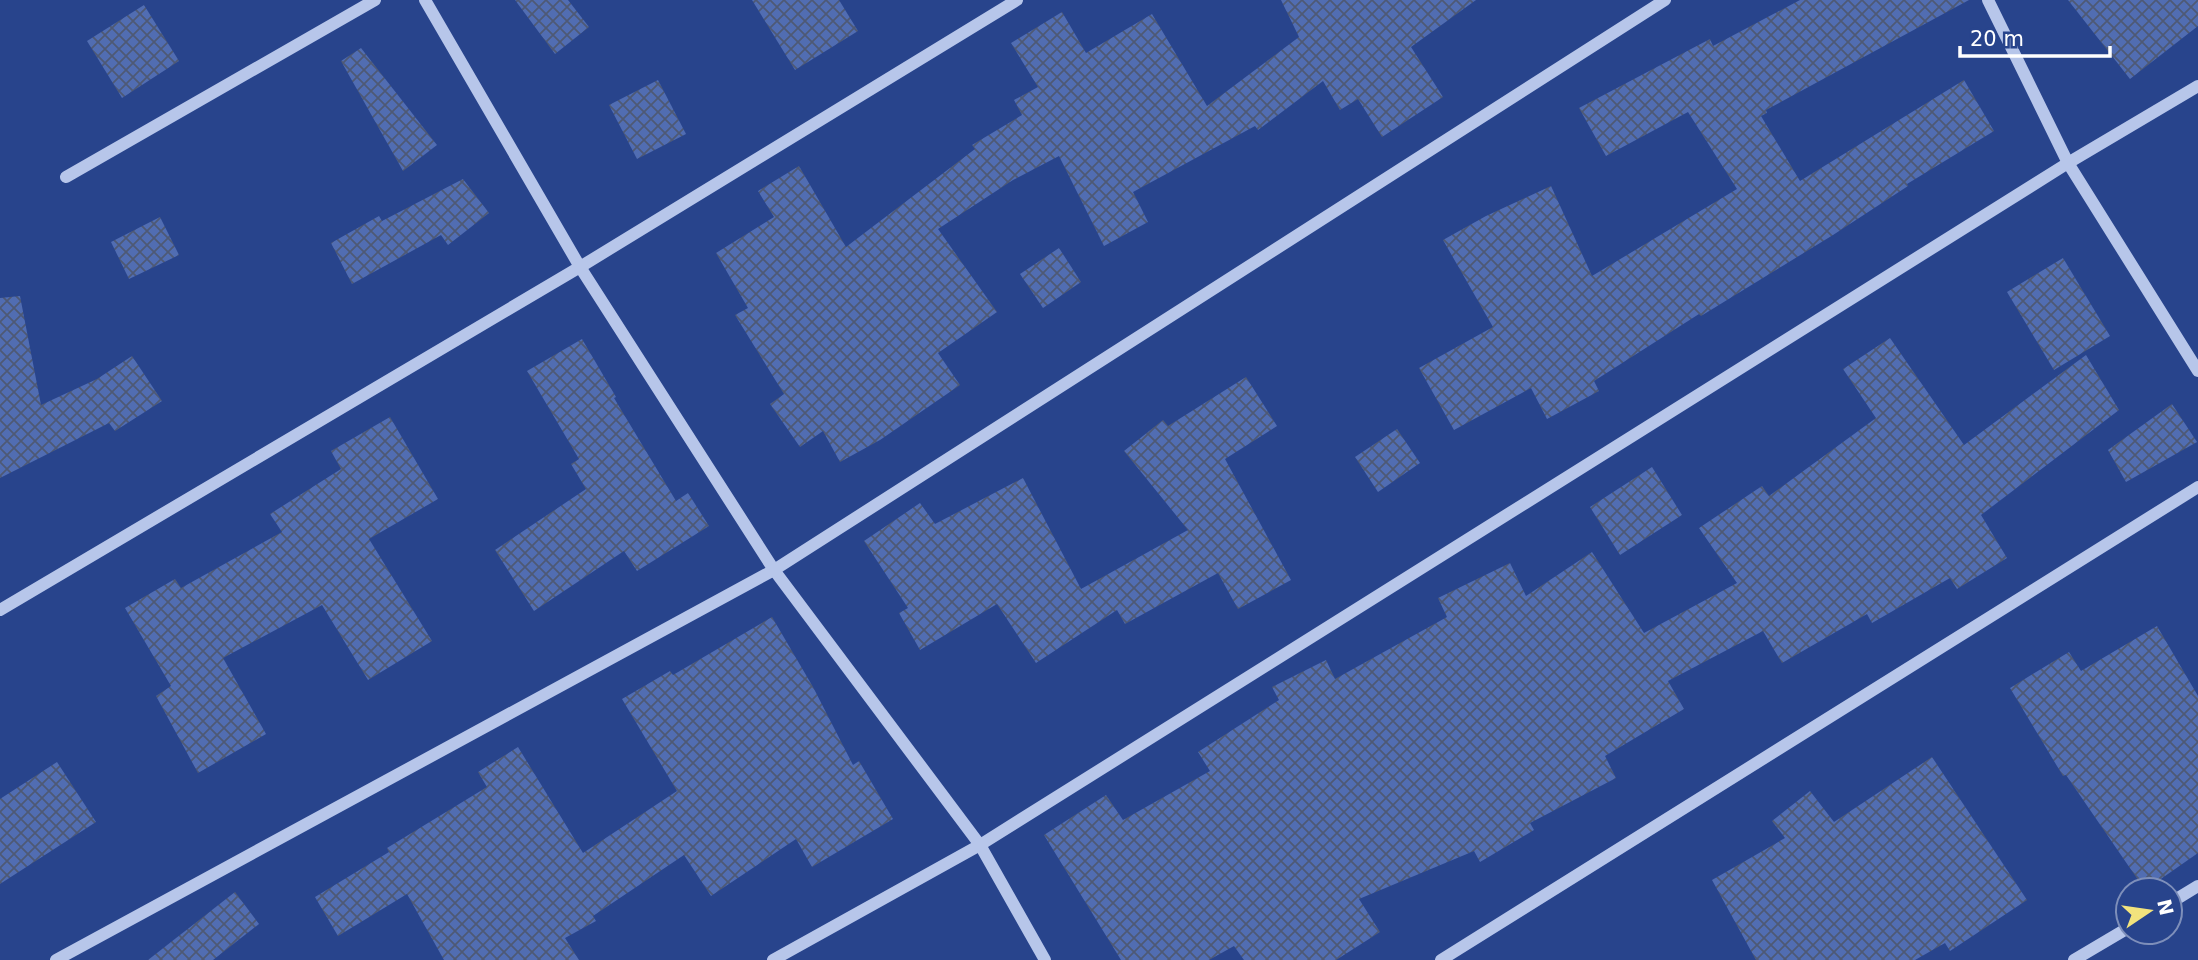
<svg xmlns="http://www.w3.org/2000/svg" width="2198" height="960" viewBox="0 0 2198 960" font-family="'DejaVu Sans',sans-serif">
  <defs>
    <pattern id="building-cross-hatch" width="8" height="8" patternUnits="userSpaceOnUse" patternTransform="scale(1.75)"><rect width="8" height="8" fill="#516db2"/><path d="M0 0l8 8M0 8l8-8" fill="none" stroke="#4e5975"/></pattern>
  </defs>
  <rect width="100%" height="100%" fill="#28448c"/>
  <!-- building -->
  <g fill="url(#building-cross-hatch)">
    <path d="M 515,0 L 568,0 L 589,27 L 555,54 Z"/>
    <path d="M 752,0 L 839,0 L 858,31 L 795,70 Z"/>
    <path d="M 1281,0 L 1476,0 L 1411,47 L 1443,97 L 1382,137 L 1358,99 L 1340,110 L 1323,81 L 1258,130 L 1255,126 L 1133,192 L 1148,222 L 1104,246 L 1059,156 L 1013,180 L 938,229 L 997,312 L 938,353 L 960,385 L 880,440 L 840,462 L 823,431 L 800,447 L 770,404 L 784,394 L 735,315 L 748,308 L 716,253 L 774,217 L 758,191 L 799,166 L 846,247 L 975,149 L 972,145 L 1022,115 L 1014,100 L 1038,87 L 1011,43 L 1062,12 L 1086,53 L 1152,14 L 1207,106 L 1299,37 Z"/>
    <path d="M 1800,0 L 1969,0 L 1766,110 L 1767,113 L 1761,116 L 1800,181 L 1964,80 L 1994,131 L 1907,184 L 1908,186 L 1833,235 L 1701,316 L 1699,314 L 1594,381 L 1599,391 L 1547,419 L 1531,388 L 1454,430 L 1419,368 L 1493,327 L 1443,240 L 1486,216 L 1551,186 L 1592,276 L 1737,189 L 1688,112 L 1606,156 L 1579,108 L 1710,39 L 1713,46 Z"/>
    <path d="M 2068,0 L 2198,0 L 2198,26 L 2130,79 Z"/>
    <path d="M 144,5 L 179,61 L 122,98 L 87,41 Z"/>
    <path d="M 361,48 L 437,145 L 403,171 L 341,61 Z"/>
    <path d="M 658,80 L 686,134 L 637,159 L 609,105 Z"/>
    <path d="M 463,179 L 489,213 L 448,245 L 441,235 L 352,284 L 331,243 L 379,216 L 382,221 Z"/>
    <path d="M 160,217 L 179,255 L 129,279 L 111,242 Z"/>
    <path d="M 1059,248 L 1081,282 L 1043,308 L 1020,274 Z"/>
    <path d="M 2063,258 L 2110,336 L 2054,370 L 2007,292 Z"/>
    <path d="M 20,296 L 41,405 L 97,379 L 132,356 L 162,401 L 115,431 L 109,423 L 0,478 L 0,298 Z"/>
    <path d="M 1890,338 L 1964,445 L 2086,355 L 2119,410 L 1981,515 L 2007,558 L 1957,589 L 1950,578 L 1872,623 L 1867,614 L 1782,663 L 1763,631 L 1668,681 L 1684,709 L 1605,756 L 1616,778 L 1530,823 L 1534,830 L 1480,862 L 1474,851 L 1359,899 L 1380,932 L 1336,960 L 1244,960 L 1234,946 L 1209,960 L 1121,960 L 1044,835 L 1106,795 L 1123,820 L 1210,771 L 1198,752 L 1279,700 L 1272,687 L 1326,660 L 1335,679 L 1447,617 L 1438,598 L 1510,563 L 1526,596 L 1592,552 L 1644,633 L 1737,583 L 1699,528 L 1762,486 L 1769,496 L 1876,418 L 1843,369 Z"/>
    <path d="M 582,339 L 616,397 L 614,398 L 676,501 L 688,493 L 709,526 L 637,571 L 624,551 L 534,611 L 495,550 L 586,489 L 571,464 L 579,459 L 527,371 Z"/>
    <path d="M 1246,377 L 1277,426 L 1225,459 L 1291,580 L 1238,609 L 1218,573 L 1125,624 L 1117,610 L 1036,663 L 997,604 L 920,650 L 899,613 L 908,608 L 864,541 L 920,503 L 935,524 L 1023,478 L 1081,589 L 1188,530 L 1124,451 L 1163,420 L 1168,426 Z"/>
    <path d="M 2172,404 L 2197,442 L 2126,482 L 2108,450 Z"/>
    <path d="M 390,417 L 438,499 L 369,539 L 432,641 L 368,680 L 322,605 L 223,658 L 266,734 L 198,773 L 156,696 L 171,686 L 125,608 L 175,579 L 181,588 L 282,532 L 270,514 L 341,469 L 331,451 Z"/>
    <path d="M 1397,429 L 1420,463 L 1378,492 L 1355,457 Z"/>
    <path d="M 1652,467 L 1682,515 L 1620,555 L 1590,507 Z"/>
    <path d="M 772,617 L 813,687 L 853,765 L 859,761 L 893,819 L 812,867 L 796,839 L 711,896 L 684,855 L 593,916 L 596,921 L 565,938 L 579,960 L 444,960 L 407,894 L 338,936 L 315,897 L 389,852 L 387,848 L 487,787 L 478,772 L 518,747 L 583,853 L 677,791 L 622,699 L 670,671 L 673,675 Z"/>
    <path d="M 2157,626 L 2198,696 L 2198,853 L 2145,890 L 2066,775 L 2063,776 L 2010,688 L 2069,652 L 2081,671 Z"/>
    <path d="M 1932,757 L 2027,900 L 1950,951 L 1945,943 L 1915,960 L 1756,960 L 1712,880 L 1785,838 L 1772,821 L 1810,791 L 1834,822 Z"/>
    <path d="M 57,762 L 96,822 L 0,884 L 0,799 Z"/>
    <path d="M 235,892 L 259,924 L 213,960 L 148,960 Z"/>
  </g>
  <g fill="none" stroke-linecap="round" stroke-linejoin="round">
    <!-- minor -->
    <g stroke="#b7c6ea" stroke-width="12">
      <path d="M 425,0 L 580,267 L 774,570 L 980,845 L 1045,960"/>
      <path d="M 1988,0 L 2068,163 L 2198,371"/>
      <path d="M 66,177 L 375,0"/>
      <path d="M 0,610 L 580,267 L 1017,0"/>
      <path d="M 2170,903 L 2198,886"/>
      <path d="M 56,960 L 774,570 L 1665,0"/>
      <path d="M 773,960 L 980,845 L 2068,163 L 2198,86"/>
      <path d="M 1441,960 L 2198,487"/>
      <path d="M 2074,960 L 2128,928"/>
    </g>
  </g>
  <!-- north arrow -->
  <g transform="translate(2149 911) rotate(77)"><circle r="33" fill="#28448c" stroke="#7e8fba" stroke-width="2"/>
  <path d="M0-5L12 26L0 18L-12 26Z" fill="#f2e37d"/>
  <text y="-10" font-size="19" font-weight="bold" text-anchor="middle" fill="#ffffff">N</text>
  </g>
  <!-- scale -->
  <path d="M1960 46v10h150v-10" fill="none" stroke="#ffffff" stroke-width="3.5"/>
  <text x="1970" y="46" font-size="21" fill="#ffffff" stroke="#28448c" stroke-width="5" paint-order="stroke">20 m</text>
</svg>
